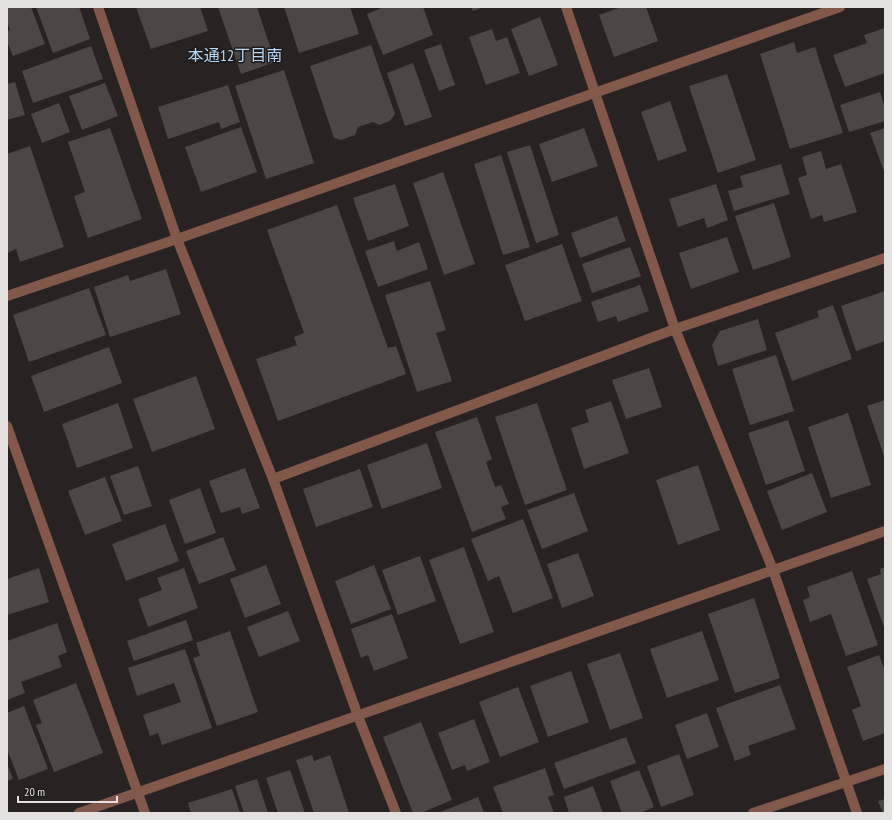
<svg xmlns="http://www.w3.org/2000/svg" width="892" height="820" viewBox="0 0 892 820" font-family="'PT Sans Narrow','Noto Sans JP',sans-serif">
  <rect width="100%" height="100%" fill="#282322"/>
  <!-- building -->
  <g fill="#4c4746">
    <path d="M 7,7 L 31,7 L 45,44 L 13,56 L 7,41 L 7,31 L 10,30 L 7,22 Z"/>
    <path d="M 36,7 L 79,7 L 90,39 L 53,53 Z"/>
    <path d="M 136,7 L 200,7 L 208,31 L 151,49 Z"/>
    <path d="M 218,7 L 257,7 L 275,62 L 241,74 Z"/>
    <path d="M 284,7 L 350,7 L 359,34 L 299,53 Z"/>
    <path d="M 384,7 L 423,7 L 433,35 L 383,55 L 367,14 Z"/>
    <path d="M 471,7 L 483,7 L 473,11 Z"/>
    <path d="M 621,7 L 646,7 L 658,41 L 614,57 L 599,15 Z"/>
    <path d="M 540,17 L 558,65 L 529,76 L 511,29 Z"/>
    <path d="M 885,28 L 885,73 L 845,87 L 833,55 L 867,43 L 864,35 Z"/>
    <path d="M 492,29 L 496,41 L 507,37 L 520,73 L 486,85 L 469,37 Z"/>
    <path d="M 794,42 L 797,53 L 815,47 L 843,133 L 790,149 L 760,54 Z"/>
    <path d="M 441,44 L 455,85 L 439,91 L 424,50 Z"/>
    <path d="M 371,45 L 395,114 L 390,121 L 379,125 L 373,122 L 358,127 L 355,135 L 341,140 L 334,138 L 310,66 Z"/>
    <path d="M 91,46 L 103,79 L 33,103 L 22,71 Z"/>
    <path d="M 413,63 L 432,117 L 405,126 L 387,73 Z"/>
    <path d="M 284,70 L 314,163 L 266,179 L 235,86 Z"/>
    <path d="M 727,74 L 756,160 L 718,173 L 689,86 Z"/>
    <path d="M 15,82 L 25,115 L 7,120 L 7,84 Z"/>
    <path d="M 105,83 L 118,116 L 82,130 L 69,96 Z"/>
    <path d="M 228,85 L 240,122 L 221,129 L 219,122 L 168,139 L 158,107 Z"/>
    <path d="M 880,92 L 885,108 L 885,121 L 849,132 L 840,105 Z"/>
    <path d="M 670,101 L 687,151 L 658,161 L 641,112 Z"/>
    <path d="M 59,103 L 70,132 L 42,143 L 31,114 Z"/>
    <path d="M 241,127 L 257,172 L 201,192 L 185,147 Z"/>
    <path d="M 110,128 L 142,219 L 88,238 L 74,196 L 85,192 L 68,142 Z"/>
    <path d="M 584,128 L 598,166 L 552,182 L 539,144 Z"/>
    <path d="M 885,128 L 885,174 L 870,133 Z"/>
    <path d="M 530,145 L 559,235 L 536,243 L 507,152 Z"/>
    <path d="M 30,146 L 64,247 L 20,262 L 16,249 L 7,253 L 7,154 Z"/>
    <path d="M 821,151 L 826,169 L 841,164 L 857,212 L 824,222 L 822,215 L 811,219 L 798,178 L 807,175 L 802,157 Z"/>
    <path d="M 501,155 L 530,247 L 503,255 L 474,164 Z"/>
    <path d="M 781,164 L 790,194 L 734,211 L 728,191 L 743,187 L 740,176 Z"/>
    <path d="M 443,172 L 475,264 L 444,275 L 413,183 Z"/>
    <path d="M 395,184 L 409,226 L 368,241 L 353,198 Z"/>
    <path d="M 716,184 L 728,220 L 707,228 L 704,218 L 678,227 L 669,199 Z"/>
    <path d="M 774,203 L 791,257 L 753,270 L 735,216 Z"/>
    <path d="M 337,205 L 388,348 L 396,346 L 406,374 L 278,421 L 256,359 L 297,345 L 294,337 L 304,333 L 267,230 Z"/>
    <path d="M 617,216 L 626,241 L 580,258 L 571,233 Z"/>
    <path d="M 727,237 L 739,272 L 691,289 L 679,253 Z"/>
    <path d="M 394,241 L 397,251 L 419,242 L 428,269 L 378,287 L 365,251 Z"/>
    <path d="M 562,244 L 582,301 L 525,321 L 505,265 Z"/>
    <path d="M 630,247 L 641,276 L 592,293 L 582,264 Z"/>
    <path d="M 166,269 L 181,314 L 110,337 L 94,287 L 128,275 L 130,281 Z"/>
    <path d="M 430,281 L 446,330 L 436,333 L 452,381 L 417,392 L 385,295 Z"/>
    <path d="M 640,285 L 649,311 L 618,322 L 616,316 L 598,322 L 591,302 Z"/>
    <path d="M 89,288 L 106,335 L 29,362 L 13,315 Z"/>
    <path d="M 885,291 L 885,341 L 856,351 L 841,306 Z"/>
    <path d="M 833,305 L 852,359 L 792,381 L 775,333 L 819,317 L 817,311 Z"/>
    <path d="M 758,319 L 767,350 L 718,366 L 712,345 L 720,331 Z"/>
    <path d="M 109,347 L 122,383 L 44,412 L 31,376 Z"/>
    <path d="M 776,355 L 794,411 L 750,425 L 732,369 Z"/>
    <path d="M 649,368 L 662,407 L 626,419 L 612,380 Z"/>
    <path d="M 196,376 L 215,429 L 152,452 L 133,399 Z"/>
    <path d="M 885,400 L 885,459 L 867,406 Z"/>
    <path d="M 611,401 L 629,453 L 584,469 L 571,428 L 589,422 L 585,410 Z"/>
    <path d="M 118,403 L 133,448 L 77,468 L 62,424 Z"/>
    <path d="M 537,403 L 567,490 L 525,505 L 495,417 Z"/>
    <path d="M 848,413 L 871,485 L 831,498 L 808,427 Z"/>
    <path d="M 477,417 L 492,459 L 486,462 L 495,487 L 501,485 L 509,504 L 501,507 L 506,519 L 472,532 L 435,432 Z"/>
    <path d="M 788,420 L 805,471 L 766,485 L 748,433 Z"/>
    <path d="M 427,443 L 442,488 L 382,509 L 367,465 Z"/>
    <path d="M 698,465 L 720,530 L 678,545 L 656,480 Z"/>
    <path d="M 138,466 L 152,506 L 124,515 L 110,476 Z"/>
    <path d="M 245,468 L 260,508 L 242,514 L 240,507 L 221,513 L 209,481 Z"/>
    <path d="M 360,469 L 373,507 L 316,527 L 303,489 Z"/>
    <path d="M 812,473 L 827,512 L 782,530 L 767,491 Z"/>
    <path d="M 105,477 L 122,521 L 85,535 L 68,491 Z"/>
    <path d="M 200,488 L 216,533 L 185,544 L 169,500 Z"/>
    <path d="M 574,493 L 588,531 L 542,549 L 527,510 Z"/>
    <path d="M 523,519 L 553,598 L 513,613 L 499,576 L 488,581 L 471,539 Z"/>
    <path d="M 165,524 L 179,561 L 126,581 L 112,544 Z"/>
    <path d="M 223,537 L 236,570 L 199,584 L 186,551 Z"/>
    <path d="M 464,547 L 494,632 L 460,644 L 429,560 Z"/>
    <path d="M 578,553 L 594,596 L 562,608 L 547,564 Z"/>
    <path d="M 420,556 L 436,601 L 398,615 L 382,570 Z"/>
    <path d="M 266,565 L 281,604 L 245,618 L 230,579 Z"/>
    <path d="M 374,565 L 391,609 L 351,624 L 335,581 Z"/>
    <path d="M 885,567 L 885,630 L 867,579 L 881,574 L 880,569 Z"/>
    <path d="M 39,568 L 49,602 L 7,615 L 7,579 Z"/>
    <path d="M 184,568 L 198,608 L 148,627 L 138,599 L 162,590 L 157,578 Z"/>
    <path d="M 852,571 L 878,645 L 846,656 L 831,614 L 810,622 L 803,600 L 810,597 L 807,587 Z"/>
    <path d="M 754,598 L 780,678 L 735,693 L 708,614 Z"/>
    <path d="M 288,611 L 300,641 L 259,657 L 247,627 Z"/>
    <path d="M 392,614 L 408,658 L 374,671 L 368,655 L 361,658 L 351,629 Z"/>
    <path d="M 186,620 L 193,640 L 134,661 L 127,641 Z"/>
    <path d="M 57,623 L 67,652 L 58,656 L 62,667 L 21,682 L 25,693 L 7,700 L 7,641 Z"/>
    <path d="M 230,631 L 258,712 L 217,726 L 193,658 L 200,656 L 196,643 Z"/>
    <path d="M 702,631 L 719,680 L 667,698 L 650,649 Z"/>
    <path d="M 185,649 L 212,728 L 162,745 L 158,733 L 150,736 L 143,715 L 181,702 L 174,683 L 137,696 L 128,668 Z"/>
    <path d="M 620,653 L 643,718 L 610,730 L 587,664 Z"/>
    <path d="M 879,655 L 885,671 L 885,733 L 863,741 L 852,710 L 861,706 L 847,667 Z"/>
    <path d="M 571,671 L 589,722 L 548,737 L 530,686 Z"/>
    <path d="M 76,683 L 103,753 L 54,772 L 36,725 L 42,723 L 33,700 Z"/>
    <path d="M 780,685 L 796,729 L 748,746 L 751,755 L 735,761 L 716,708 Z"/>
    <path d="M 518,687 L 539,742 L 500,757 L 479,702 Z"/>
    <path d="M 24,706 L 48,769 L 19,780 L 7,749 L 7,713 Z"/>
    <path d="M 707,713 L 719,747 L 687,759 L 675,725 Z"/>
    <path d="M 474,719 L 490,762 L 467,771 L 465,765 L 452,770 L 438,733 Z"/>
    <path d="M 421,722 L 452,800 L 421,813 L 413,813 L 383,737 Z"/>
    <path d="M 626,737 L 636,763 L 564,789 L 554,763 Z"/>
    <path d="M 679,754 L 694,795 L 661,807 L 647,766 Z"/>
    <path d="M 312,755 L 314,761 L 330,755 L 349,813 L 314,813 L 296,760 Z"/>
    <path d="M 7,763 L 13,779 L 7,781 Z"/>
    <path d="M 545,768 L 554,795 L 548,797 L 554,813 L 503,813 L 493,787 Z"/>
    <path d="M 290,770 L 305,813 L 278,813 L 266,778 Z"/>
    <path d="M 639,770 L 654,807 L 640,813 L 622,813 L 610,781 Z"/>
    <path d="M 257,779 L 268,813 L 244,813 L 235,786 Z"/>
    <path d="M 593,786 L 603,813 L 569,813 L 564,797 Z"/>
    <path d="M 232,789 L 240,813 L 191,813 L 188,803 Z"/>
    <path d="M 478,797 L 484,813 L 438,813 Z"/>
    <path d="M 885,799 L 885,813 L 883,813 L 878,801 Z"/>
  </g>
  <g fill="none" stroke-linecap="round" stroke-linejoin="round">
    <!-- minor -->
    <g stroke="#82584a" stroke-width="10">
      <path d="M 98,7 L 177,239 L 273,479 L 358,716 L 396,813"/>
      <path d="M 566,7 L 675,329 L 773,570 L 857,813"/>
      <path d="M 7,296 L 177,239 L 840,7"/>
      <path d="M 7,426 L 145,813"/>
      <path d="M 273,479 L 675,329 L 885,258"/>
      <path d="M 79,813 L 885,531"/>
      <path d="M 753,813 L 885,769"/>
    </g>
  </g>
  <g text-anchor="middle" stroke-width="3" stroke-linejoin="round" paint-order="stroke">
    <!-- neighbourhood labels -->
    <g font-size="16" fill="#b5d7f9" stroke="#1e1a19">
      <text x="235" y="61">本通12丁目南</text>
    </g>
  </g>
  <!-- border -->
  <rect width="892" height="820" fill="none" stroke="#e3e0df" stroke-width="16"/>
  <!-- scale -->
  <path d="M18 796v6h99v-6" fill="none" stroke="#e3e0df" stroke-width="2"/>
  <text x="24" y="796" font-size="12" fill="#e3e0df" stroke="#1e1a19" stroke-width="3" paint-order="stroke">20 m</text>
</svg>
